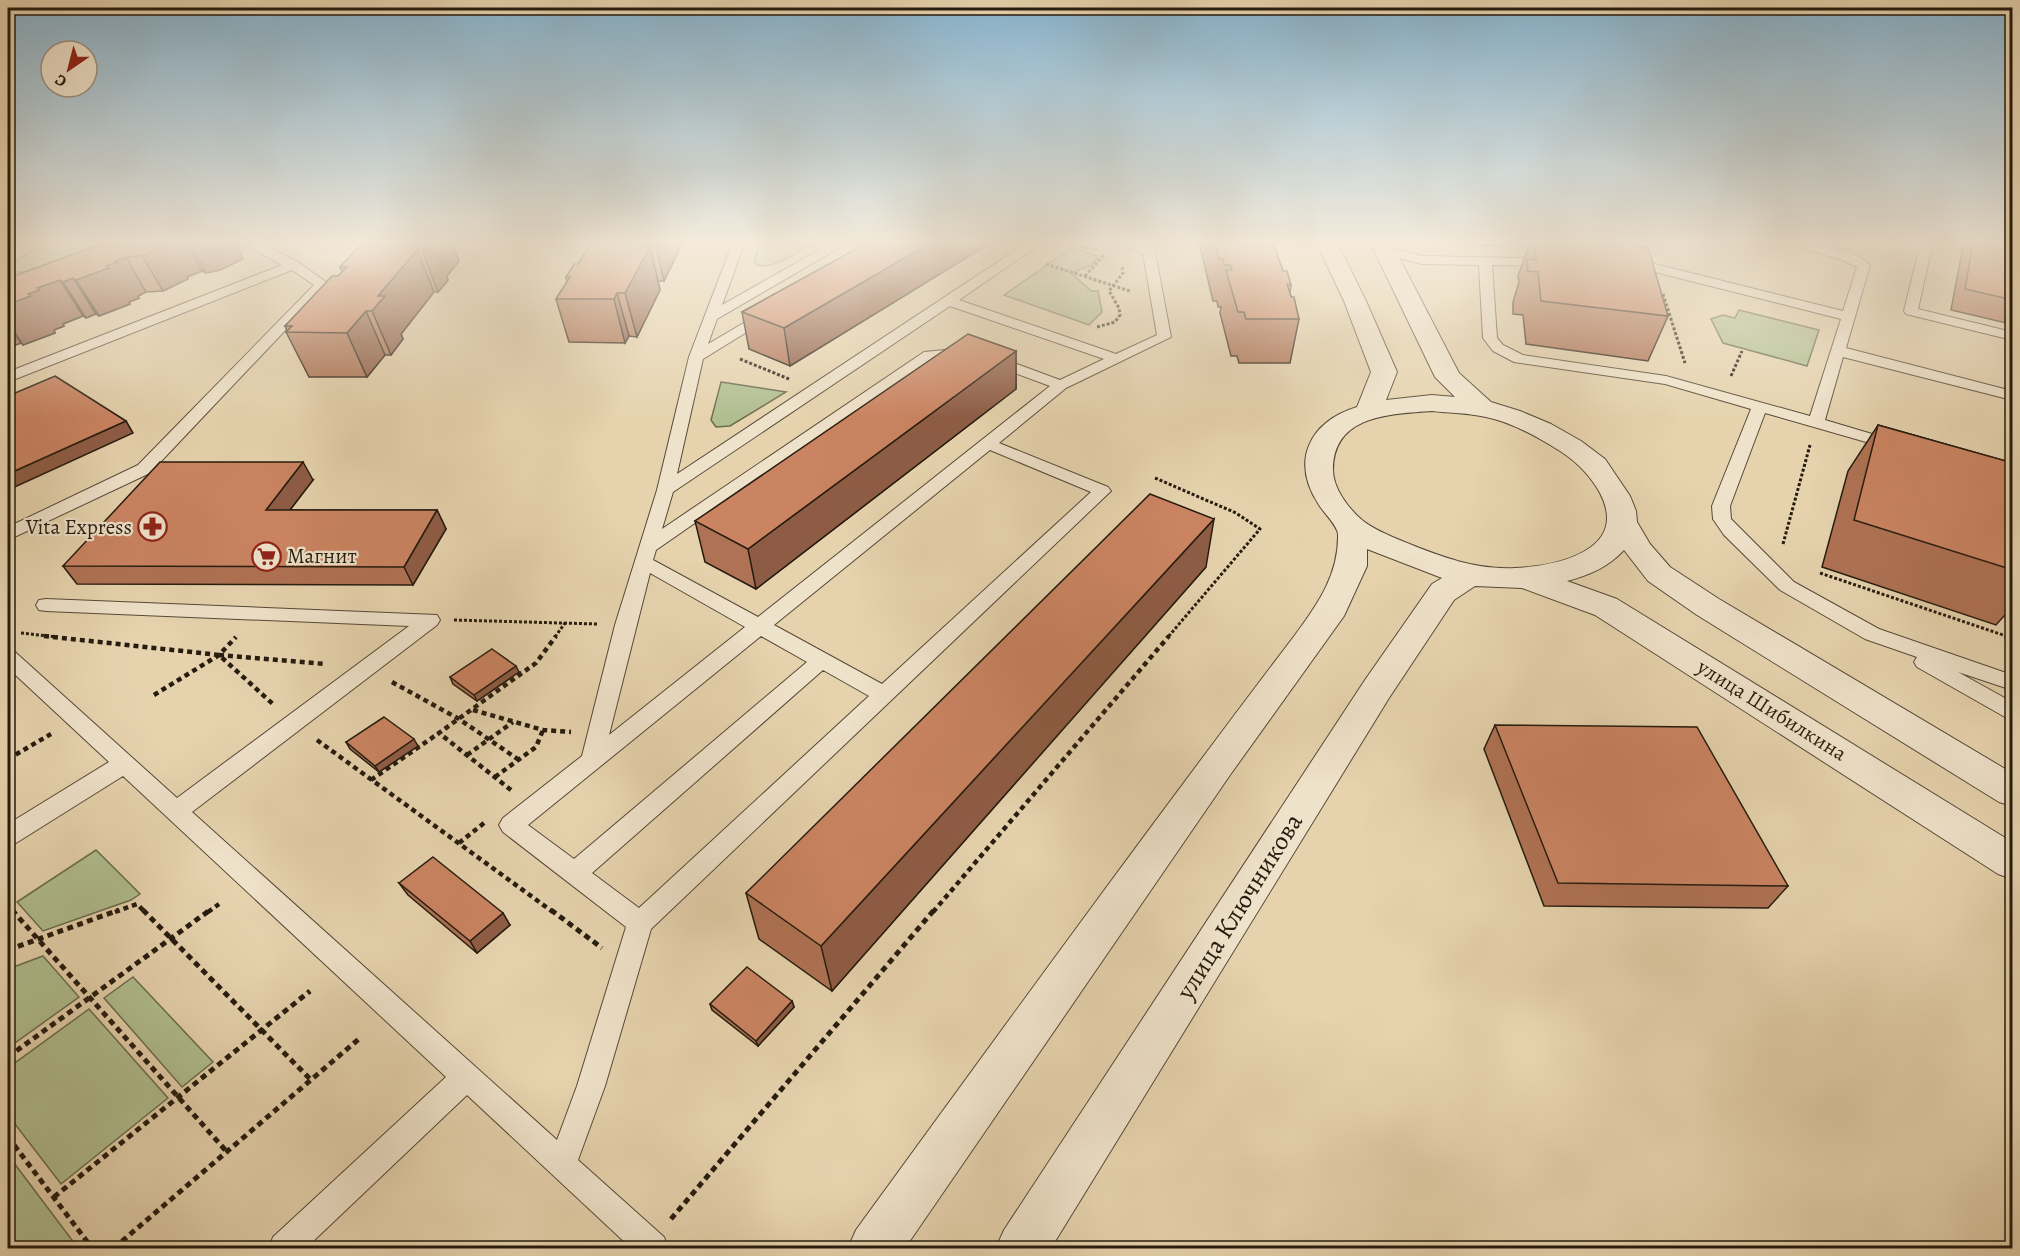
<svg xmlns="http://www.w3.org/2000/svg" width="2020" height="1256" viewBox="0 0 2020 1256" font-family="Alegreya,serif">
  <rect width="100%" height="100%" fill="#e6d3ae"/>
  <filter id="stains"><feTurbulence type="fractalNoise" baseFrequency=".00333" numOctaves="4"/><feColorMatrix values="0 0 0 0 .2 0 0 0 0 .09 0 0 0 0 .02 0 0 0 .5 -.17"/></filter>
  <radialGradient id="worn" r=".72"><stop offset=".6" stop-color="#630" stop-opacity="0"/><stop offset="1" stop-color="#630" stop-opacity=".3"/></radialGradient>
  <!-- green -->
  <g fill="#b0be8f" stroke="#6a6c4e" stroke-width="1.5">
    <path d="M 43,242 L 109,242 L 69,272 L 8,272 L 8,267 Z"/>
    <path d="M 760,242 L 809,242 L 814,243 C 801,250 764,276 754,262 Z"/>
    <path d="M 1072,248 L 1098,256 C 1093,270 1083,265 1072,274 L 1091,291 L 1098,291 L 1102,312 L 1089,325 L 1004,295 Z"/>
    <path d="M 1739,310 L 1819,330 L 1807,366 L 1723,343 L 1711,319 L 1723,315 L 1735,318 Z"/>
    <path d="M 721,382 L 786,392 L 730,426 L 716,427 L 711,420 Z"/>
    <path d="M 96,850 L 140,894 L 131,900 L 43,931 L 17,902 Z"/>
    <path d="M 43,956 L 79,997 L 8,1048 L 8,969 Z"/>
    <path d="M 133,977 L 213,1062 L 182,1087 L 104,998 Z"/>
    <path d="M 89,1009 L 168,1098 L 61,1184 L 8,1115 L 8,1068 Z"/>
    <path d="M 8,1155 L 78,1248 L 8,1248 Z"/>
  </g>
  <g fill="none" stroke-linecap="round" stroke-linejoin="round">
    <defs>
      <g id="lane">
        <path d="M 240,242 L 257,242 L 298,262 L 329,284 L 150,473 L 8,540 L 8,527 L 138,465 L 314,285 L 292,270 L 13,380 L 8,381 L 8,372 L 282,265 Z"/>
        <path d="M 733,242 L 745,242 L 722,305 L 833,242 L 849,242 L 717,319 L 708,344 L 764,311 L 774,311 L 776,314 L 703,359 L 677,474 L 1028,242 L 1043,242 L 959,300 L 1116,354 L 1157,335 L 1143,253 L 1114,242 L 1141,245 L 1141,242 L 1153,242 L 1171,337 L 1066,388 L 999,443 L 1108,487 L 1111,491 L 651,929 L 605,1086 L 578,1160 L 664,1237 L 668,1248 L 631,1248 L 467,1095 L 306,1248 L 269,1248 L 273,1237 L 446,1077 L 123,776 L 16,843 L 8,845 L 8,824 L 109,762 L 8,668 L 8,650 L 15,652 L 177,798 L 409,626 L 46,611 L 39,610 L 36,605 L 39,600 L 46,599 L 437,615 L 440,620 L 437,625 L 192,812 L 557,1140 L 577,1086 L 626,927 L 503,832 L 499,825 L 503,818 L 582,756 L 615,625 L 657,490 L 689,357 ZM 950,306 L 1104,359 L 1060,380 L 998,357 L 988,357 L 986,360 L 988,363 L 1050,386 L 758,617 L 653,560 L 656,550 L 921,366 L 933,359 L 970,355 L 972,352 L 965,348 L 924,352 L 662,529 L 673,492 ZM 990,450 L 1091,492 L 882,684 L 774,625 ZM 650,573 L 745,627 L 609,735 ZM 761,636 L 807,662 L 574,859 L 528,825 ZM 823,670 L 869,696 L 639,908 L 592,873 Z"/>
        <path d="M 1779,242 C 1803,242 1853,247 1870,265 L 1846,348 L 2012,391 L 2012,400 L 1843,357 L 1825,420 L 1899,442 L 1901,445 L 1899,448 L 1887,448 L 1765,413 L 1730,506 L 1731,519 L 1794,582 L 1879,629 L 2012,675 L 2012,690 L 1958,672 L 2012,702 L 2012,719 L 2005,717 L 1917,667 L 1914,662 L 1917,657 L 1865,639 L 1780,590 L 1724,535 L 1713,519 L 1712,506 L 1751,409 L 1665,384 L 1514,362 L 1493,351 L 1483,338 L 1479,265 L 1422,264 L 1380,253 L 1378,250 L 1384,246 L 1422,256 L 1555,259 L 1556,262 L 1550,266 L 1492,265 L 1497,338 L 1503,345 L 1523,355 L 1666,376 L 1810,416 L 1841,319 L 1651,271 L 1623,267 L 1622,264 L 1628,260 L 1651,263 L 1843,311 L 1857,267 L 1840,259 Z"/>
        <path d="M 1921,242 L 1933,242 L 1918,309 L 2012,332 L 2012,340 L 1906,314 L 1904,311 Z"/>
      </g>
      <path id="street" d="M 1316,242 L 1337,242 L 1366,301 L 1397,372 L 1386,400 L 1432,395 L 1455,397 L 1435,377 L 1370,242 L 1391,242 L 1459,373 L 1491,402 L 1520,411 L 1551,424 L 1581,441 L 1605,459 L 1630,496 L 1636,511 L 1637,522 L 1650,544 L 1670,567 L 1719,599 L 2012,773 L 2012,806 L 1999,802 L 1697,615 L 1648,581 L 1624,550 C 1608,567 1590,575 1567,581 L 1617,599 L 2012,842 L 2012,879 L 1998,874 L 1595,615 L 1522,588 L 1475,586 L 1454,600 L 1389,698 L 1051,1248 L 996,1248 L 1004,1230 L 1365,680 L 1432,584 L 1442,578 L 1367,549 L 1367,566 L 1344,616 L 1230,775 L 905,1248 L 848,1248 L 856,1230 C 1001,1031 1146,831 1295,635 C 1318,604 1339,574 1338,534 C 1337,525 1324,513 1319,505 C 1290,461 1309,422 1357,407 L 1371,372 L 1344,301 ZM 1432,411 C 1450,413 1468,413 1486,417 C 1511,422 1538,437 1560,451 C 1577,462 1590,475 1600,493 C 1630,551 1556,566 1515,568 C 1475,570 1439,556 1402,541 C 1388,535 1373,529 1362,520 C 1348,508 1333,488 1333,470 C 1333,415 1390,414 1432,411 Z"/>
    </defs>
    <!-- lane casing -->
    <use href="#lane" stroke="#554936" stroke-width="2"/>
    <!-- street casing -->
    <use href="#street" stroke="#554936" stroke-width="2"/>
    <!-- path-far2 -->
    <g stroke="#251b0e" stroke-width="3" stroke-dasharray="3 2" stroke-linecap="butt">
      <path d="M 1060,243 L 1097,249"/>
      <path d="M 1046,264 L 1130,291"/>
      <path d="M 1085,276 L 1104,255"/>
      <path d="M 1663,294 L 1685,363"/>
      <path d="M 1097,327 L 1115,322 L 1120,315 L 1119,308 L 1109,291 L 1123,273 L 1122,266"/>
      <path d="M 740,359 L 789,379"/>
      <path d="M 1731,376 L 1742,351"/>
      <path d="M 1155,478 L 1236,513 L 1260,529 L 1168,637"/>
      <path d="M 1783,544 L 1810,445"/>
      <path d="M 1820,573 L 2009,637"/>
      <path d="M 454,620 L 597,624"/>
      <path d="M 21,633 L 57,637"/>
      <path d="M 555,637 L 565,623"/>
    </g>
    <!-- path-far1 -->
    <g stroke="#251b0e" stroke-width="4.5" stroke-dasharray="5 4" stroke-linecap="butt">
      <path d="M 44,636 L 219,655 L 274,705"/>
      <path d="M 2005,636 L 2012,638"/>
      <path d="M 219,655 L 325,664"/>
      <path d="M 392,682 L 459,719 L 519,760"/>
      <path d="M 154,695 L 219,655 L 236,637"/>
      <path d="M 473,710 L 543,730 L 571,732"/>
      <path d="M 317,740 L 553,912"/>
      <path d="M 467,755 L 513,722"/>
      <path d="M 8,759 L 51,734"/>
      <path d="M 495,777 L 536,747 L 543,730"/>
      <path d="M 371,780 L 439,733"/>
      <path d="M 511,790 L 439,733 L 536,663 L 556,636"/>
      <path d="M 459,843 L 484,823"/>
      <path d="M 8,906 L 13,912"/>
      <path d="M 115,912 L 137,904 L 145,912"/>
      <path d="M 208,912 L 219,904"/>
      <path d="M 933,912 L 1169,636"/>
    </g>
    <!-- path -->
    <g stroke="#251b0e" stroke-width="5" stroke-dasharray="6 4.5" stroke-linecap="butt">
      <path d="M 12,910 L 227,1152"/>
      <path d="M 143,910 L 311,1080"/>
      <path d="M 551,910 L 602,948"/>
      <path d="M 8,950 L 119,910"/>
      <path d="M 8,1057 L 210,910"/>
      <path d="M 8,1137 L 92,1248"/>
      <path d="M 54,1197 L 310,991"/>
      <path d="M 671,1219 L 934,910"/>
      <path d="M 114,1248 L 360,1038"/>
    </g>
    <!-- lane -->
    <use href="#lane" fill="#efe2ca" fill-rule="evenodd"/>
    <!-- street -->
    <use href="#street" fill="#efe2ca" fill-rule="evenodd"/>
  </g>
  <!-- wall -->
  <g fill="#af7254" stroke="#251b0e" stroke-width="1.5">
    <path d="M 108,242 L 235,242 L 243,259 L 220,270 L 206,273 L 202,271 L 187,277 L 188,279 L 163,291 L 146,292 L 138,296 L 139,298 L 129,302 L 130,304 L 99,316 L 96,314 L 86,318 L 83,316 L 63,324 L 64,326 L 54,330 L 55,333 L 23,345 L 21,343 L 8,348 L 8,278 Z"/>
    <path d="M 363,242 L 452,242 L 459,261 L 447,276 L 448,280 L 438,292 L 434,292 L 401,334 L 403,339 L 391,355 L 385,355 L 367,377 L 309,377 L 286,332 L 287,331 L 285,326 L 342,272 L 340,267 Z"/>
    <path d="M 592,242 L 683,242 L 664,281 L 658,281 L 660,290 L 637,337 L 629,336 L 625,343 L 569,342 L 556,299 L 567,282 L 566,277 L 578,264 Z"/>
    <path d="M 869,242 L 992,242 L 790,366 L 749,349 L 742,312 Z"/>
    <path d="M 1199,242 L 1273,242 L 1283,271 L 1291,285 L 1290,293 L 1299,319 L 1290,363 L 1239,363 L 1237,356 L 1231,356 L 1220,313 L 1221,307 L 1218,307 L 1217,301 L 1213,301 Z"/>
    <path d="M 1471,242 L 1606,242 L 1668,316 L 1648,361 L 1526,344 L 1523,315 L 1513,314 L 1513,302 L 1519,282 L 1518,276 L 1529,245 L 1474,246 Z"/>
    <path d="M 1965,242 L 2013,242 L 2013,313 L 2006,323 L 1951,310 L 1963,246 Z"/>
    <path d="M 1016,351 L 1016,389 L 756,589 L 705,562 L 695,521 Z"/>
    <path d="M 1878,425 L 2013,463 L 2013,606 L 1996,625 L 1822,567 L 1848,471 Z"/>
    <path d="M 313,480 L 290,510 L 437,510 L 446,529 L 413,585 L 77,584 L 63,566 Z"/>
    <path d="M 1206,567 L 832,991 L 759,939 L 746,893 Z"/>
    <path d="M 519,672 L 477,701 L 453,684 L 450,677 Z"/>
    <path d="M 1495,725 L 1788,886 L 1768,908 L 1544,906 L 1484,749 Z"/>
    <path d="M 346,742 L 418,746 L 379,772 L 350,749 Z"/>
    <path d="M 399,883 L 510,925 L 477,953 L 408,895 Z"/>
    <path d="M 792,1001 L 794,1007 L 758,1046 L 712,1010 L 710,1004 Z"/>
  </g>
  <!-- shaded-wall -->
  <g fill="#8e5c45" stroke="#251b0e" stroke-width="1.5">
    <path d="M 165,242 L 186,242 L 202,271 L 187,277 L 188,279 L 163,291 L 142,256 Z"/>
    <path d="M 189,242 L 235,242 L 243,259 L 220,270 L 206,273 Z"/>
    <path d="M 428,242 L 452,242 L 459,261 L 447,276 L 448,280 L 438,292 L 422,250 Z"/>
    <path d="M 646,242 L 649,242 L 660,290 L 637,337 L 625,293 Z"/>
    <path d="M 655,242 L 683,242 L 664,281 Z"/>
    <path d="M 932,242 L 992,242 L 790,366 L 784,328 Z"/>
    <path d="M 417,250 L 434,292 L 401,334 L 403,339 L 391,355 L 372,311 L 378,296 Z"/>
    <path d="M 126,257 L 146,292 L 138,296 L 139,298 L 129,302 L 130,304 L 99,316 L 76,280 L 106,266 L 115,261 Z"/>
    <path d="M 73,278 L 96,314 L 86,318 L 63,282 Z"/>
    <path d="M 60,280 L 83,316 L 63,324 L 64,326 L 54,330 L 55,333 L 23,345 L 8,322 L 8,304 L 28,294 L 37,288 Z"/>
    <path d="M 617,293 L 629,336 L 625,343 L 614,299 Z"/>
    <path d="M 366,311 L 385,355 L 367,377 L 347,333 Z"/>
    <path d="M 8,324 L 21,343 L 8,348 Z"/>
    <path d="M 1016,351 L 1016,389 L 756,589 L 748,549 Z"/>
    <path d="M 126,421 L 133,433 L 8,490 L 8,474 Z"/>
    <path d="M 303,462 L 313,480 L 276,528 L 266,510 Z"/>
    <path d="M 437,510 L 446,529 L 413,585 L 404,567 Z"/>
    <path d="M 1214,519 L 1206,567 L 832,991 L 821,946 Z"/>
    <path d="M 516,666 L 519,672 L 477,701 L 474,695 Z"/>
    <path d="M 414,739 L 418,746 L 379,772 L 375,766 Z"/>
    <path d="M 503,913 L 510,925 L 477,953 L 470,941 Z"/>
    <path d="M 792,1001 L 794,1007 L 758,1046 L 756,1041 Z"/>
  </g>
  <!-- building -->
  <g fill="#cb8462" stroke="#251b0e" stroke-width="1.5">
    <path d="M 108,242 L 166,242 L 169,244 L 142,256 L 126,257 L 115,261 L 118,262 L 106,266 L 109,268 L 76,280 L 73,278 L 63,282 L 60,280 L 37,288 L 40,290 L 28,294 L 31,296 L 8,304 L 8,278 Z"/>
    <path d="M 363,242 L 428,242 L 422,250 L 417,250 L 378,296 L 385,296 L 372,311 L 366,311 L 347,333 L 286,332 L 292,326 L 285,326 L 332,276 L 338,276 L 347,267 L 340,267 Z"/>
    <path d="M 592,242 L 646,242 L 643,247 L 650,247 L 625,293 L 617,293 L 614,299 L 556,299 L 570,277 L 566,277 L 574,264 L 578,264 Z"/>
    <path d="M 869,242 L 932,242 L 784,328 L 742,312 Z"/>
    <path d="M 1215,242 L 1273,242 L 1283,271 L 1287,271 L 1291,285 L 1287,284 L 1291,297 L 1294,297 L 1299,319 L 1246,319 L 1244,312 L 1238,312 L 1226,270 L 1232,270 L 1230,265 L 1224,265 L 1223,259 L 1219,259 Z"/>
    <path d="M 1534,242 L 1606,242 L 1648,247 L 1668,316 L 1541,301 L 1538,272 L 1528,271 L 1527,259 L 1536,260 Z"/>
    <path d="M 1973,242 L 2013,242 L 2013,300 L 1965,289 Z"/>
    <path d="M 968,334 L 1016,351 L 748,549 L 695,521 Z"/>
    <path d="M 55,376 L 126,421 L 8,474 L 8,396 Z"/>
    <path d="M 1878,425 L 2013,463 L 2013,570 L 1854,520 Z"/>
    <path d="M 160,462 L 303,462 L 266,510 L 437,510 L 404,567 L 63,566 Z"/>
    <path d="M 1150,494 L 1214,519 L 821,946 L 746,893 Z"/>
    <path d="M 492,649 L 516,666 L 474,695 L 450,677 Z"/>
    <path d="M 384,717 L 414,739 L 375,766 L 346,742 Z"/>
    <path d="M 1495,725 L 1697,727 L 1788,886 L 1558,883 Z"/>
    <path d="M 433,857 L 503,913 L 470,941 L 399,883 Z"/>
    <path d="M 747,967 L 792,1001 L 756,1041 L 710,1004 Z"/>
  </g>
  <!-- sky -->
  <linearGradient id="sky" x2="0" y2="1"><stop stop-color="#87b5d1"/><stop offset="0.58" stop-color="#f4ebdb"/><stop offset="1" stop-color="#f4ebdb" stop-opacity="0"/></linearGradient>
  <rect width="2020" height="418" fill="url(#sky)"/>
  <!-- icons -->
  <defs>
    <symbol id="pharmacy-ring" viewBox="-11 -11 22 22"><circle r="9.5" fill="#efe2ca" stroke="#8f2418" stroke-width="1.5"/><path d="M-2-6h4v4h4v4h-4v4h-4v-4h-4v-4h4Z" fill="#8f2418"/></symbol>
    <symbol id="supermarket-ring" viewBox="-11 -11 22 22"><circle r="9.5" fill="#efe2ca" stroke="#8f2418" stroke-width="1.5"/><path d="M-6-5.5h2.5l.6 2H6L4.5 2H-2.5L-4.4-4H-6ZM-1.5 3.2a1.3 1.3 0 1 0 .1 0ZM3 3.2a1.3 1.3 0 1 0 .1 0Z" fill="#8f2418"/></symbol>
  </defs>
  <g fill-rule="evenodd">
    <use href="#pharmacy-ring" x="136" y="510" width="33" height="33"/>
    <use href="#supermarket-ring" x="250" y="540" width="33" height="33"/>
  </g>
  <g text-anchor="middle" stroke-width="4.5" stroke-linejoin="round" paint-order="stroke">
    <!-- poi labels -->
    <g font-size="21" fill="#251b0e" stroke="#efe2ca" text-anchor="end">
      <text x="132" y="534">Vita Express</text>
      <text x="287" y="563" text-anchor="start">Магнит</text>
    </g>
    <!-- street labels -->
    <g font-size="21" fill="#251b0e" stroke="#efe2ca">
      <text transform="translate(1772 710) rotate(32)" y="7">улица Шибилкина</text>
    </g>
    <!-- near-street labels -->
    <g font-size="26" fill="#251b0e" stroke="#efe2ca">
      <text transform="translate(1239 906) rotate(-58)" y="9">улица Ключникова</text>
    </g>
  </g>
  <!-- margin -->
  <rect width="2020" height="1256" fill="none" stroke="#e6d3ae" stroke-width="30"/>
  <rect x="9" y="9" width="2002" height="1238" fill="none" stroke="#251b0e" stroke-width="3"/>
  <rect x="15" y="15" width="1990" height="1226" fill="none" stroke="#251b0e" stroke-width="1.5"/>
  <!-- north arrow -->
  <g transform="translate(69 69) rotate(215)"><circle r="28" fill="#efe2ca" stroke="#9e927f" stroke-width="1.5"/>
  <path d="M0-4.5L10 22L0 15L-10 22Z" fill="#8f2418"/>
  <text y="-9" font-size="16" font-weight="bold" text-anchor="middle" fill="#251b0e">С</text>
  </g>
  <rect width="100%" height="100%" filter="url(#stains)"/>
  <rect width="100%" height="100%" fill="url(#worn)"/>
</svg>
